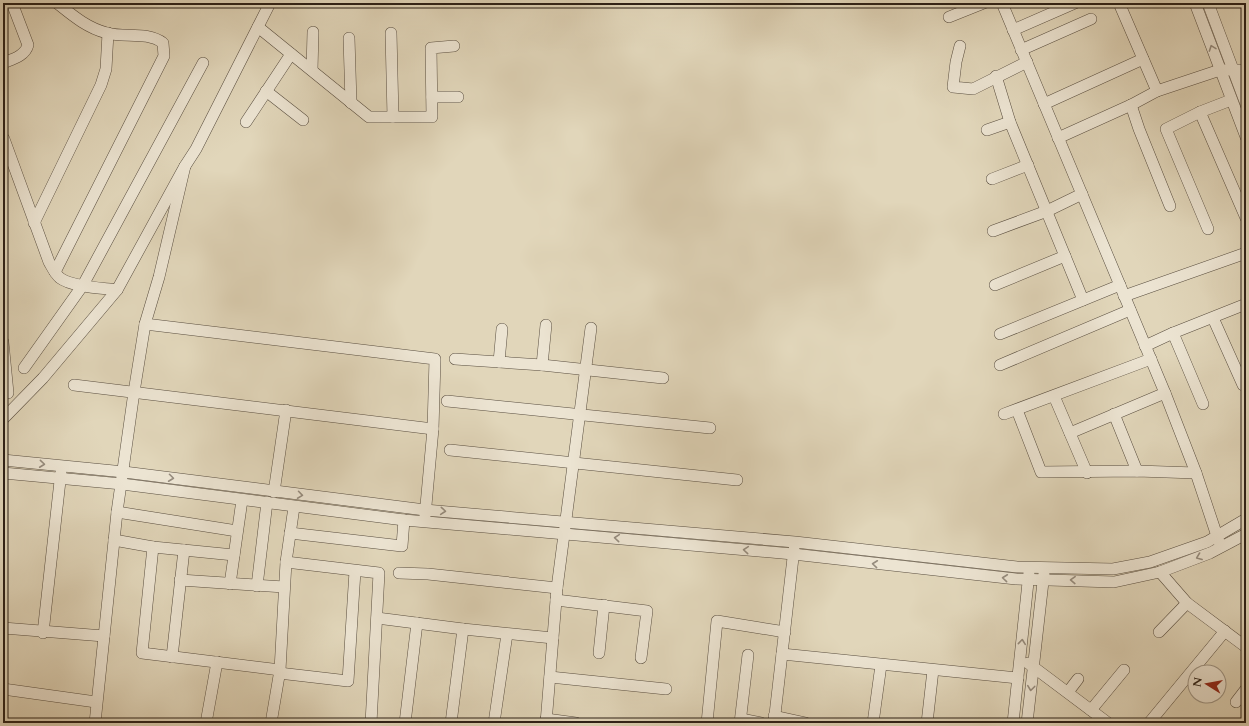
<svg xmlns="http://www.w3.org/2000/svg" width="1249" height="726" viewBox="0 0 1249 726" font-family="Cardo,serif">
  <rect width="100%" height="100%" fill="#e1d6ba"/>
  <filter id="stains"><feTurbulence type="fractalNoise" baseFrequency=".005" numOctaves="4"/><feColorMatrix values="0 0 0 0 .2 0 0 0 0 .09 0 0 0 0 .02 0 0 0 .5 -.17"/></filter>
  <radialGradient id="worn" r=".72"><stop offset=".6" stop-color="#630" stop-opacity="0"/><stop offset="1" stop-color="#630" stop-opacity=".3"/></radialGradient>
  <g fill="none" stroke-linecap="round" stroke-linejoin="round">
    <defs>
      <g id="minor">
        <path d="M 1002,3 L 1165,393 L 1196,473 L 1219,542"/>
        <path d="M 1119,3 L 1157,91"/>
        <path d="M 1195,3 L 1246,137"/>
        <path d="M 1208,3 L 1246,104"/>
        <path d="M 949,17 L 984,3"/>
        <path d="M 258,27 L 369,117 L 432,117 L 431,48 L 454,46"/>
        <path d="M 1013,30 L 1075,3"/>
        <path d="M 391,33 L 393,117"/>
        <path d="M 349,38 L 351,103"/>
        <path d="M 960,46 L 956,62 L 953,87 L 973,89 L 1027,62"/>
        <path d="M 1021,50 L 1091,19"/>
        <path d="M 3,63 C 13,59 25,56 28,45 L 12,3"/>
        <path d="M 312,70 L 313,32"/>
        <path d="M 996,76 L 1010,122 L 1083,300"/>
        <path d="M 266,91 L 303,120"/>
        <path d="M 432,97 L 458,97"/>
        <path d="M 1044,104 L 1143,59"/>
        <path d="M 1131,105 L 1139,129 L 1170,206"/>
        <path d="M 1200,112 L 1246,218"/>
        <path d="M 246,122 L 291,54"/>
        <path d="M 987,130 L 1010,122"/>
        <path d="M 1058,138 L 1131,105 L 1157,91 L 1220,70 L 1246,70"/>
        <path d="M 4,139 L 49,262 C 52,267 55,274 60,278 C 72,287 102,288 117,290"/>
        <path d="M 992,179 L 1028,165"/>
        <path d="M 34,223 L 101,85 L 106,69 L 108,33"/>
        <path d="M 1208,229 L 1166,129 L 1200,112 L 1231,100"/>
        <path d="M 993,231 L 1047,211 L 1082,194"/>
        <path d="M 55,272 L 164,56 L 163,43 C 147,31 125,38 107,33 C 87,28 72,15 57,3"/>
        <path d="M 995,285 L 1065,256"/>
        <path d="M 1124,296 L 1246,253"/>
        <path d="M 1213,318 L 1243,385"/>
        <path d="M 145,324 L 435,359 L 433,429 L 425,516"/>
        <path d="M 1173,333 L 1203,404"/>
        <path d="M 1000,334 L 1120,285"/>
        <path d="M 3,342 L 8,393"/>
        <path d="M 1145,346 L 1173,333 L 1246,304"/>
        <path d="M 455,359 L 542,365 L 663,378"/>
        <path d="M 499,362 L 502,329"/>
        <path d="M 542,365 L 546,325"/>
        <path d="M 1000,365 L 1130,310"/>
        <path d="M 24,368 L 83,285 L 203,63"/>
        <path d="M 74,385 L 433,429"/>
        <path d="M 1054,396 L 1087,473"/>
        <path d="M 447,401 L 710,428"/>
        <path d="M 1017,410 L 1041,472 L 1137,471 L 1196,473"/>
        <path d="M 1004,414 L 1151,359"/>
        <path d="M 1114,414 L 1137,471"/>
        <path d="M 3,419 L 43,378 L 117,290 L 185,166 L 196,149 L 270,3"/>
        <path d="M 1070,433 L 1165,393"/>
        <path d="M 450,450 L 737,480"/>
        <path d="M 3,460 L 124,472 L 425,510 L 795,542 L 1017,567 L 1113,569 L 1150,562 L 1207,542 L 1246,519"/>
        <path d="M 3,473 L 122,484 L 404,520 L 793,554 L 1016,579 L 1114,582 L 1160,572 L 1210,553 L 1246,534"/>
        <path d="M 274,492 L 286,410"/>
        <path d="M 117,512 L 237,531"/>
        <path d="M 290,533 L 402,546 L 404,520"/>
        <path d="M 114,540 L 153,547 L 234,555"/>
        <path d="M 153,547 L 142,653 L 280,670"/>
        <path d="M 286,562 L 379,573 L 371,723"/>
        <path d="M 1160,572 L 1187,603 L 1246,647"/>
        <path d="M 399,573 L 428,574 L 557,588"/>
        <path d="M 180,580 L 284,587"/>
        <path d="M 230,584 L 242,500"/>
        <path d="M 257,586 L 267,502"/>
        <path d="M 556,600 L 647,611 L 641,658"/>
        <path d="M 377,618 L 463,629 L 553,638"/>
        <path d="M 3,628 L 104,636"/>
        <path d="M 1159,632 L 1187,603"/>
        <path d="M 43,633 L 61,472"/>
        <path d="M 599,653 L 604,605"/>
        <path d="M 782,654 L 1018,678"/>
        <path d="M 172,657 L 184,550"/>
        <path d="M 1028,663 L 1108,723"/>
        <path d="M 279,673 L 348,681 L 355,571"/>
        <path d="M 550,677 L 666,689"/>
        <path d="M 3,689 L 96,702"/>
        <path d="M 1068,692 L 1078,679"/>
        <path d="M 1236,702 L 1246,689"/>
        <path d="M 1091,710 L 1124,670"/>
        <path d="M 774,716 L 806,723"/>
        <path d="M 546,719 L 576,723"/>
        <path d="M 741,719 L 761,723"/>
        <path d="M 95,723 L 117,512 L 134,392 L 145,324 L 159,277 L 185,166"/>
        <path d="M 206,723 L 217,662"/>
        <path d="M 271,723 L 280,670 L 286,562 L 294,507"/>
        <path d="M 405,723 L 417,623"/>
        <path d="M 451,723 L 463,629"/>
        <path d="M 494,723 L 507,634"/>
        <path d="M 546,723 L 557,588 L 591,328"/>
        <path d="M 707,723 L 717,621 L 785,632"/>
        <path d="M 740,723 L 748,655"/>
        <path d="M 774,723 L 794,549"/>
        <path d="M 873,723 L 881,665"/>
        <path d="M 927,723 L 933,670"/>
        <path d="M 1013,723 L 1029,573"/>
        <path d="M 1027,723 L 1044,573"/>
        <path d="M 1149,723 L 1225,631"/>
      </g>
    </defs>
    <!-- minor casing -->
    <use href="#minor" stroke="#594e40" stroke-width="12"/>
    <!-- minor -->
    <use href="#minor" stroke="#ece4d2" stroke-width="11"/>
  </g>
  <!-- one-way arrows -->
  <defs><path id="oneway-chevron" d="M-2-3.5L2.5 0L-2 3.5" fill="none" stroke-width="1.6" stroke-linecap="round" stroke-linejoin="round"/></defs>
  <g stroke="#968c7e">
    <use href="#oneway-chevron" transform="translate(1212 48) rotate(-110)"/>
    <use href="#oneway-chevron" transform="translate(42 464) rotate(6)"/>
    <use href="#oneway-chevron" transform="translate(171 478) rotate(7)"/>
    <use href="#oneway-chevron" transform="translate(300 495) rotate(8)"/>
    <use href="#oneway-chevron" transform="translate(443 511) rotate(5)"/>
    <use href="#oneway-chevron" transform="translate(617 538) rotate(-175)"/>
    <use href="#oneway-chevron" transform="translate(746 550) rotate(-175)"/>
    <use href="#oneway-chevron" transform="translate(1199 557) rotate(159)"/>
    <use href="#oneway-chevron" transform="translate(875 564) rotate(-174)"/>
    <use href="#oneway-chevron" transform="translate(1005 578) rotate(-174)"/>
    <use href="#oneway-chevron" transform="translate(1073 580) rotate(-178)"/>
    <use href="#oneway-chevron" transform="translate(1022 642) rotate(-84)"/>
    <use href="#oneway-chevron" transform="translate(1031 688) rotate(97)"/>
  </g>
  <!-- margin -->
  <rect width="1249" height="726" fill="none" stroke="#e1d6ba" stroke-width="16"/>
  <rect x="4" y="4" width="1241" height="718" fill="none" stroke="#2c2017" stroke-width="2"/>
  <rect x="8" y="8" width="1233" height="710" fill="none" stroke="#2c2017"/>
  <!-- north arrow -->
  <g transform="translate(1207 684) rotate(281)"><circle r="19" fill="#ece4d2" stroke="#9f9687"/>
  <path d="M0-3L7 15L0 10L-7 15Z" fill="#8f2418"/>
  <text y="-6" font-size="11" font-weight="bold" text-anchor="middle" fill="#2c2017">N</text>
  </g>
  <rect width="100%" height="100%" filter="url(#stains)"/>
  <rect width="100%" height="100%" fill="url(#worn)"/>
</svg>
